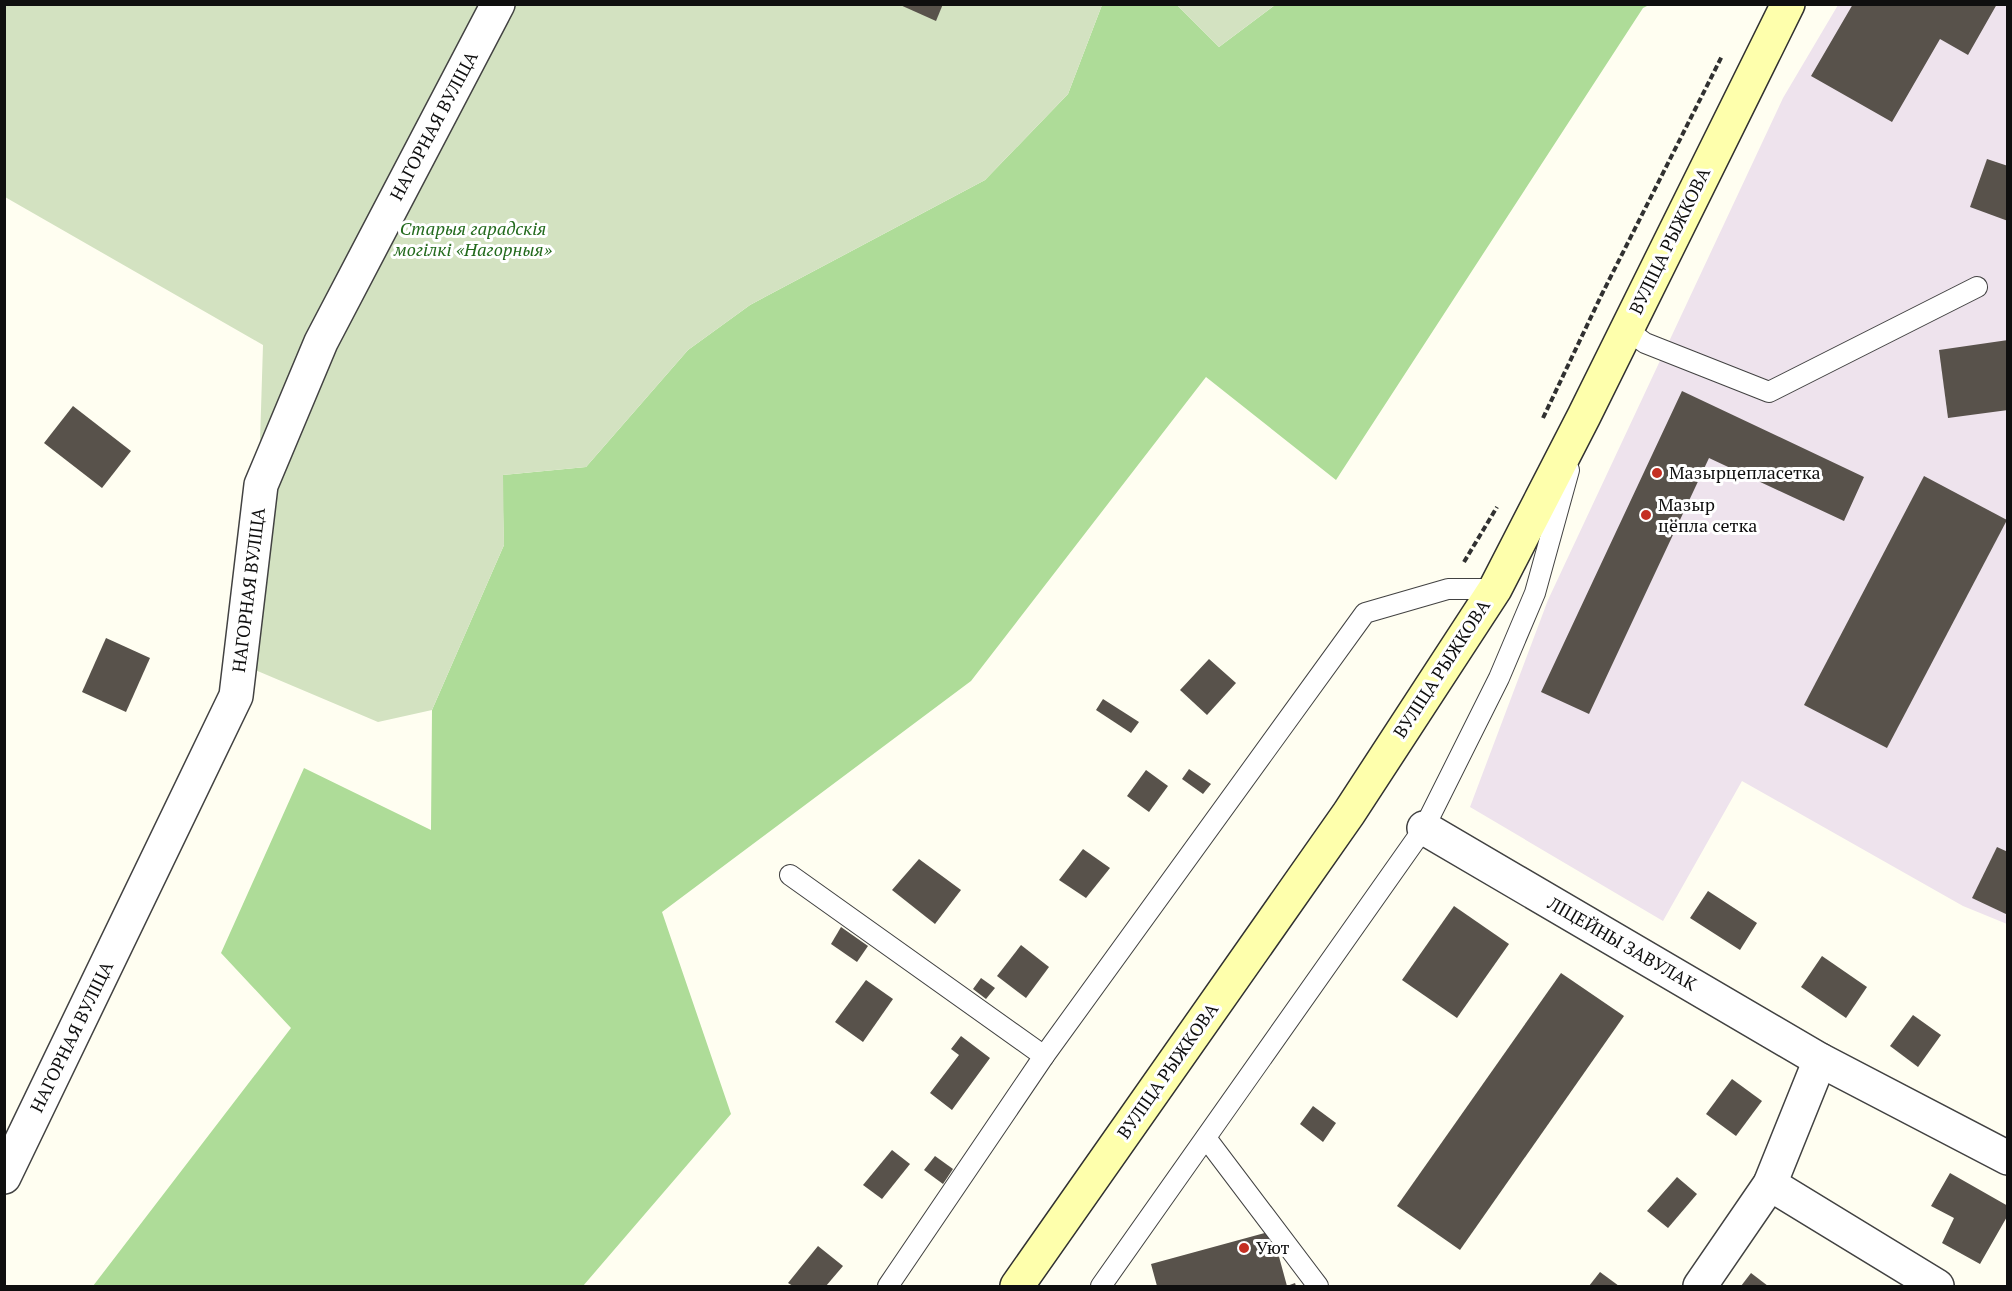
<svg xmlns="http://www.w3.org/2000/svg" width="2012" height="1291" viewBox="0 0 2012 1291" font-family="'PT Serif',serif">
  <rect width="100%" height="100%" fill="#fffef1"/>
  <!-- industrial -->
  <path fill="#eee3ed" d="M 1838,5 L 2007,5 L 2007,924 L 1963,906 L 1742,781 L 1663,921 L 1470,807 L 1548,600 L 1783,98 Z"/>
  <!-- forest -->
  <path fill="#aedc98" d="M 1102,5 L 1177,5 L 1219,47 L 1275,5 L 1649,5 L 1643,8 L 1336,480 L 1206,377 L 971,681 L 662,912 L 731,1114 L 583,1286 L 93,1286 L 291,1028 L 221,953 L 304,768 L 431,830 L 432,710 L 504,545 L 502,475 L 586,467 L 688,350 L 750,305 L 985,180 L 1068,94 Z"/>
  <!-- cemetery -->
  <g fill="#d3e2c1">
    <path d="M 5,5 L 1102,5 L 1068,94 L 985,180 L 750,305 L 688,350 L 586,467 L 503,475 L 504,545 L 432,710 L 378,722 L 253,669 L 263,345 L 5,197 Z"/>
    <path d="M 1177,5 L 1275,5 L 1219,47 Z"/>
  </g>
  <!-- building -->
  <g fill="#58524b">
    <path d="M 898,4 L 943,4 L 936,21 Z"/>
    <path d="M 1853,4 L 1997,4 L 1968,55 L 1940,39 L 1892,122 L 1811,76 Z"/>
    <path d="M 1987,159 L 2008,166 L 2008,221 L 1970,207 Z"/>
    <path d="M 2008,340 L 2008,410 L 1948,418 L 1939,350 Z"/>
    <path d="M 1682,391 L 1864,477 L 1844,521 L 1709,458 L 1589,714 L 1541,692 Z"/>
    <path d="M 73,406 L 131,451 L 102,488 L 44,443 Z"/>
    <path d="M 1924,476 L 2007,520 L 1887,748 L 1804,705 Z"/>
    <path d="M 106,638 L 150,658 L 126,712 L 82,692 Z"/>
    <path d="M 1209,659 L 1236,683 L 1207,715 L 1180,690 Z"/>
    <path d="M 1103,699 L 1139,722 L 1131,733 L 1096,710 Z"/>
    <path d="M 1189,769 L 1211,784 L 1203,794 L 1182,779 Z"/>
    <path d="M 1146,770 L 1168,786 L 1149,812 L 1127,796 Z"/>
    <path d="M 1997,847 L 2008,852 L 2008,915 L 1972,898 Z"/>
    <path d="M 1083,849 L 1110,868 L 1086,898 L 1059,880 Z"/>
    <path d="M 919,859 L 961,890 L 935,924 L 892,890 Z"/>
    <path d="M 1708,891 L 1757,923 L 1740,950 L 1690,918 Z"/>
    <path d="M 1454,906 L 1509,944 L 1457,1018 L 1402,980 Z"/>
    <path d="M 841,927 L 868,946 L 857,962 L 831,944 Z"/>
    <path d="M 1021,945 L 1049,967 L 1026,998 L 997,976 Z"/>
    <path d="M 1822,956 L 1867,987 L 1846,1018 L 1801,987 Z"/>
    <path d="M 1561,973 L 1624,1016 L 1460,1250 L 1397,1206 Z"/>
    <path d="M 981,978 L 995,988 L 986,999 L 973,989 Z"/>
    <path d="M 866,980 L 893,999 L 863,1042 L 835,1022 Z"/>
    <path d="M 1913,1015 L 1941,1035 L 1918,1067 L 1890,1046 Z"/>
    <path d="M 961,1036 L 990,1058 L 952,1110 L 930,1093 L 959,1055 L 951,1049 Z"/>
    <path d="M 1732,1079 L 1762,1101 L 1736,1136 L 1706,1114 Z"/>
    <path d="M 1313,1106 L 1336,1123 L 1323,1142 L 1300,1124 Z"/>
    <path d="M 892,1150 L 910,1164 L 882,1199 L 863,1185 Z"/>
    <path d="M 935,1156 L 953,1169 L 943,1184 L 924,1170 Z"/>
    <path d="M 1950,1173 L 2008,1206 L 2008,1215 L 1980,1264 L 1942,1243 L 1954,1218 L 1931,1206 Z"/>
    <path d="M 1677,1177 L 1697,1194 L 1668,1228 L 1647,1211 Z"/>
    <path d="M 1272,1231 L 1287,1286 L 1295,1283 L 1296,1286 L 1157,1286 L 1151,1264 Z"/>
    <path d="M 818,1246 L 843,1266 L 826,1286 L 793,1286 L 788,1283 Z"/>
    <path d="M 1600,1272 L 1619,1286 L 1589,1286 Z"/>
    <path d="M 1751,1273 L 1768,1286 L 1741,1286 Z"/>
  </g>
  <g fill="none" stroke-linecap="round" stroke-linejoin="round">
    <defs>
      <g id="service">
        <path d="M 1626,329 L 1645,343 L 1769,392 L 1977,287"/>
        <path d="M 790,875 L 1044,1056"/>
        <path d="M 1206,1138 L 1318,1286"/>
        <path d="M 888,1286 L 1044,1056 L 1365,613 L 1448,589 L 1495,589"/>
        <path d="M 1101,1286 L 1424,828 L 1499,678 L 1535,593 L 1569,470"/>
      </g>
      <g id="minor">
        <path d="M 1424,828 L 1820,1060 L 2008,1158"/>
        <path d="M 4,1177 L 236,696 L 261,485 L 321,342 L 498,4"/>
        <path d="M 1770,1184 L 1937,1286"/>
        <path d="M 1700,1286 L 1770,1184 L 1820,1060"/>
      </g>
      <path id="secondary" d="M 1017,1286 L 1349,813 L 1495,589 L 1584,416 L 1788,4"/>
    </defs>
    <!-- service casing -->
    <use href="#service" stroke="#424242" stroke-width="22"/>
    <!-- minor casing -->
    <use href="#minor" stroke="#424242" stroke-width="36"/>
    <!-- secondary casing -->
    <use href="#secondary" stroke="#313131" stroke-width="36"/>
    <!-- path -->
    <g stroke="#313131" stroke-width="4" stroke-dasharray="6 3" stroke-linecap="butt">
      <path d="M 1543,418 L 1601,296 L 1722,56"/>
      <path d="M 1464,562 L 1497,507"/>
    </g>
    <!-- service -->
    <use href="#service" stroke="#fff" stroke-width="20"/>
    <!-- minor -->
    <use href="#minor" stroke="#fff" stroke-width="33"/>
    <!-- secondary -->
    <use href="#secondary" stroke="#feffac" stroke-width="33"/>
  </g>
  <!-- markers -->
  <g fill="#c42f22" stroke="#fff" stroke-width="2">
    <circle cx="1657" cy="473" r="6"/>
    <circle cx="1646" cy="515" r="6"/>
    <circle cx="1244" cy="1248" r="6"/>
  </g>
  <g text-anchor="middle" stroke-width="6" stroke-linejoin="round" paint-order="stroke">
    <!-- street labels -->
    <g font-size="18" fill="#0f0f0f" stroke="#fff">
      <text transform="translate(434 126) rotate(-62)" y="6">НАГОРНАЯ ВУЛІЦА</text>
      <text transform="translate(1670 241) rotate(-64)" y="6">ВУЛІЦА РЫЖКОВА</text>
      <text transform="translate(249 590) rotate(-83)" y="6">НАГОРНАЯ ВУЛІЦА</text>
      <text transform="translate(1442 669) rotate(-57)" y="6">ВУЛІЦА РЫЖКОВА</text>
      <text transform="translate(1622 944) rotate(30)" y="6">ЛІЦЕЙНЫ ЗАВУЛАК</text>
      <text transform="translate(72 1037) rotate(-64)" y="6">НАГОРНАЯ ВУЛІЦА</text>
      <text transform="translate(1168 1071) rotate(-55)" y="6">ВУЛІЦА РЫЖКОВА</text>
    </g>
    <!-- park labels -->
    <g font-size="18" font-style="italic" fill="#236a1d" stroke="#fff">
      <text x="473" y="235">Старыя гарадскія<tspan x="473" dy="21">могілкі «Нагорныя»</tspan></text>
    </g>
    <!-- poi labels -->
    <g font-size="18" fill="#0f0f0f" stroke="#fff" text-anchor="start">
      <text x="1669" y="479">Мазырцепласетка</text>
      <text x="1658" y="511">Мазыр<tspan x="1658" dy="21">цёпла сетка</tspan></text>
      <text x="1256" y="1254">Уют</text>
    </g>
  </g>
  <!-- border -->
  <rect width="2012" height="1291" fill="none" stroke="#0f0f0f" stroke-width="12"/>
</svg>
